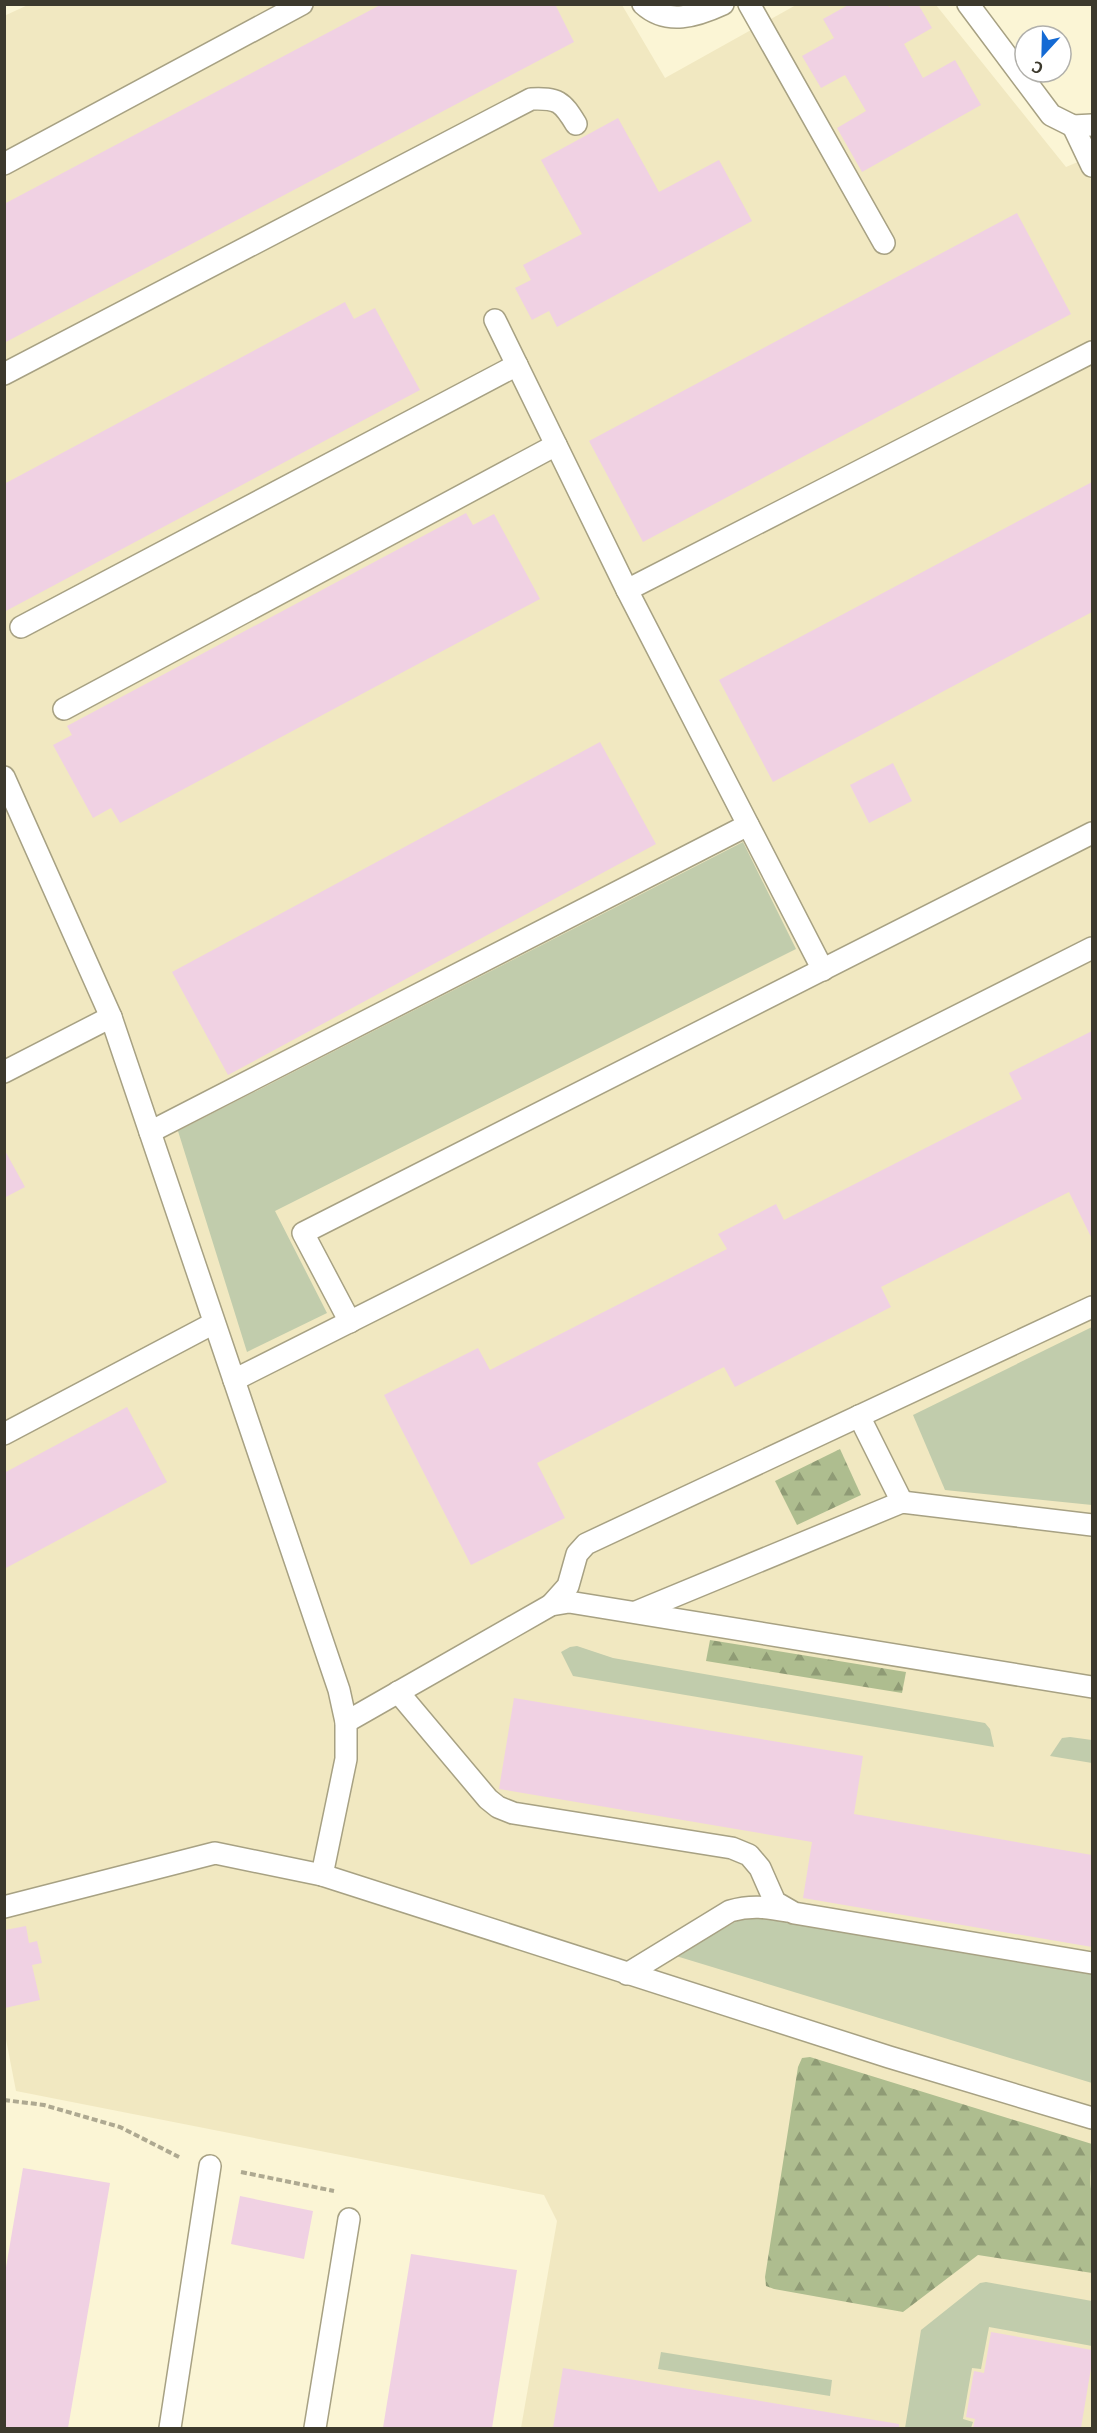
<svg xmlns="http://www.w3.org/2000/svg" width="1097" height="2433" viewBox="0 0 1097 2433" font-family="Bitter,serif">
  <defs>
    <pattern id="forest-firs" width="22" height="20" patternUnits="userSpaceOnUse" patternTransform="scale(1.5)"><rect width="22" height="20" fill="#aebd8f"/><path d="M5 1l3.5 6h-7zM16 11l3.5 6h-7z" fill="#8f9b75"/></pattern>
  </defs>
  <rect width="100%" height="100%" fill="#fbf5d5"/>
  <!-- built -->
  <path fill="#f1e8c1" d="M 30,4 L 622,5 L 665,78 L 796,5 L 936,5 L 1066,167 L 1092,156 L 1092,2428 L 521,2428 L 557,2221 L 544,2195 L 16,2091 L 4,2029 L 4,16 Z"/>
  <!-- green -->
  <g fill="#c1ccac">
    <path d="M 743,842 L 796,949 L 275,1211 L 327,1313 L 247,1352 L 178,1131 Z"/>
    <path d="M 1092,1327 L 1092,1505 L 945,1490 L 913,1415 Z"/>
    <path d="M 577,1646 L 613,1658 L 985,1723 L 990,1729 L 994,1747 L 573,1676 L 561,1652 L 570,1647 Z"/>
    <path d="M 1070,1737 L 1092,1740 L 1092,1763 L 1050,1756 L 1062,1738 Z"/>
    <path d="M 749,1914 L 1092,1972 L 1092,2083 L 676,1956 Z"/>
    <path d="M 986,2282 L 1092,2301 L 1092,2346 L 989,2327 L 981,2369 L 972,2368 L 963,2419 L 973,2422 L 971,2428 L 905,2428 L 921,2330 L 980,2283 Z"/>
    <path d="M 661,2352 L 832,2380 L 830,2396 L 658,2369 Z"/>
  </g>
  <!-- forest -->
  <g fill="url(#forest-firs)">
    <path d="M 840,1449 L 861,1495 L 797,1525 L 775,1481 Z"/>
    <path d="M 710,1640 L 906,1672 L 902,1693 L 706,1661 Z"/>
    <path d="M 810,2057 L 1092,2144 C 1093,2155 1088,2184 1092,2192 L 1092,2273 L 978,2255 L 903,2312 L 774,2289 L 766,2286 L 765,2277 L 798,2067 L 802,2058 Z"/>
  </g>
  <!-- building -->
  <g fill="#f0d1e3">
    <path d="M 382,4 L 555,4 L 574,42 L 4,343 L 4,204 Z"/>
    <path d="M 850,4 L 888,4 L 889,7 L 894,4 L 918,4 L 932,28 L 904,44 L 923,78 L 955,60 L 981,105 L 862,172 L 837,128 L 866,111 L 845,75 L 821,88 L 802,56 L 834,38 L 823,19 Z"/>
    <path d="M 618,118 L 659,192 L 719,160 L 752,221 L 557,327 L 549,311 L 532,320 L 515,288 L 531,280 L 523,265 L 582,234 L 541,160 Z"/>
    <path d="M 1017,213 L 1071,314 L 643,542 L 589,441 Z"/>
    <path d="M 345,302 L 354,319 L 375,308 L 420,390 L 4,612 L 4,484 Z"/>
    <path d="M 1092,482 L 1092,612 L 773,782 L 719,680 Z"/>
    <path d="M 466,513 L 473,525 L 494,514 L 540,599 L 120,823 L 111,808 L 93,818 L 53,745 L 72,735 L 67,726 Z"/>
    <path d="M 600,742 L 656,844 L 228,1075 L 172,972 Z"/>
    <path d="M 893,763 L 912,801 L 869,823 L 850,785 Z"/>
    <path d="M 1092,1031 L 1092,1239 L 1069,1192 L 881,1287 L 891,1307 L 735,1387 L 724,1367 L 537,1463 L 565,1518 L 471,1565 L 384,1395 L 478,1348 L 490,1370 L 727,1249 L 718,1234 L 776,1204 L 784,1220 L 1022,1099 L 1009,1073 Z"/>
    <path d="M 4,1149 L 25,1187 L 4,1198 Z"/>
    <path d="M 127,1407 L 167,1482 L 4,1569 L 4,1473 Z"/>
    <path d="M 514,1698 L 863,1756 L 854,1814 L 1092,1855 L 1092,1947 L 803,1898 L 812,1842 L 499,1789 Z"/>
    <path d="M 26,1926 L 29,1943 L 37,1941 L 42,1963 L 32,1965 L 40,2000 L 5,2008 L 5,1930 Z"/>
    <path d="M 23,2168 L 110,2183 L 68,2428 L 4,2428 L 4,2279 Z"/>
    <path d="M 240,2196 L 313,2211 L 304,2259 L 231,2244 Z"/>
    <path d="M 411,2254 L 517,2270 L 492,2428 L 383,2428 Z"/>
    <path d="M 991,2332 L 1092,2350 L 1092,2362 L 1081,2428 L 973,2428 L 975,2419 L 966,2417 L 974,2371 L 984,2373 Z"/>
    <path d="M 563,2368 L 899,2424 L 899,2428 L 553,2428 Z"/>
  </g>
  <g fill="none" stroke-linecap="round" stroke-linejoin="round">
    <defs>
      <g id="lane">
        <path d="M 643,4 C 667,26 697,16 723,4"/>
        <path d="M 749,4 L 884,243"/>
        <path d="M 968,4 L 1051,115 L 1073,126 L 1092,125"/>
        <path d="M 1073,126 L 1092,166"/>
        <path d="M 4,164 L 302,4"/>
        <path d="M 495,320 L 627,590 L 823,970"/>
        <path d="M 4,374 L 531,99 C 558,98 562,101 576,124"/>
        <path d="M 627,590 L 1092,352"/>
        <path d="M 21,627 L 517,365"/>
        <path d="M 64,709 L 556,445"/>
        <path d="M 4,777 L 111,1017 L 339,1690 L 346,1722 L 346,1759 L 322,1875"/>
        <path d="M 4,1072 L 111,1017"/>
        <path d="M 150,1132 L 748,825"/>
        <path d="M 350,1322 L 303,1233 L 1092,833"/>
        <path d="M 234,1380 L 1092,948"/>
        <path d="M 859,1416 L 902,1502"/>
        <path d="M 4,1434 L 214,1323"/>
        <path d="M 551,1605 L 568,1586 L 577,1554 L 586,1544 L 1092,1307"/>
        <path d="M 636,1612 L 902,1502 L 1092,1525"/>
        <path d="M 398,1692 L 488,1799 L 498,1807 L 513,1813 L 732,1848 L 749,1855 L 760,1868 L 775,1902 L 794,1913 L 1092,1963"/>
        <path d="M 346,1722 L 551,1605 L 569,1602 L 1092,1687"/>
        <path d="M 4,1907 L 215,1853 L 322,1875 L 889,2057 L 1092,2118"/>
        <path d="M 627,1974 L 730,1911 C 751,1905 766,1907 787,1911"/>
        <path d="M 170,2428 L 210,2166"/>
        <path d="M 315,2428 L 349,2219"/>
      </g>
    </defs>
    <!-- lane casing -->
    <use href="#lane" stroke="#a7a183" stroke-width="24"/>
    <!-- path -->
    <g stroke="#aea991" stroke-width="4" stroke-dasharray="6 3" stroke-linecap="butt">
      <path d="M 4,2100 L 44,2105 L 120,2127 L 179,2157"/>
      <path d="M 241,2172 L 334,2191"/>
    </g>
    <!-- lane -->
    <use href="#lane" stroke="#fff" stroke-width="21"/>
  </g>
  <!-- border -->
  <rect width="1097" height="2433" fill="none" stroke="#3c392d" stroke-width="12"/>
  <!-- north arrow -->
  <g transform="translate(1043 54) rotate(202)"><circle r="28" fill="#ffffff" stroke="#b1b0ab" stroke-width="1.5"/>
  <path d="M0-4.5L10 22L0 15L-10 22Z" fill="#146ad4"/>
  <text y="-9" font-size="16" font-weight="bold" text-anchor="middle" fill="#3c392d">С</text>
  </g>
</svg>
